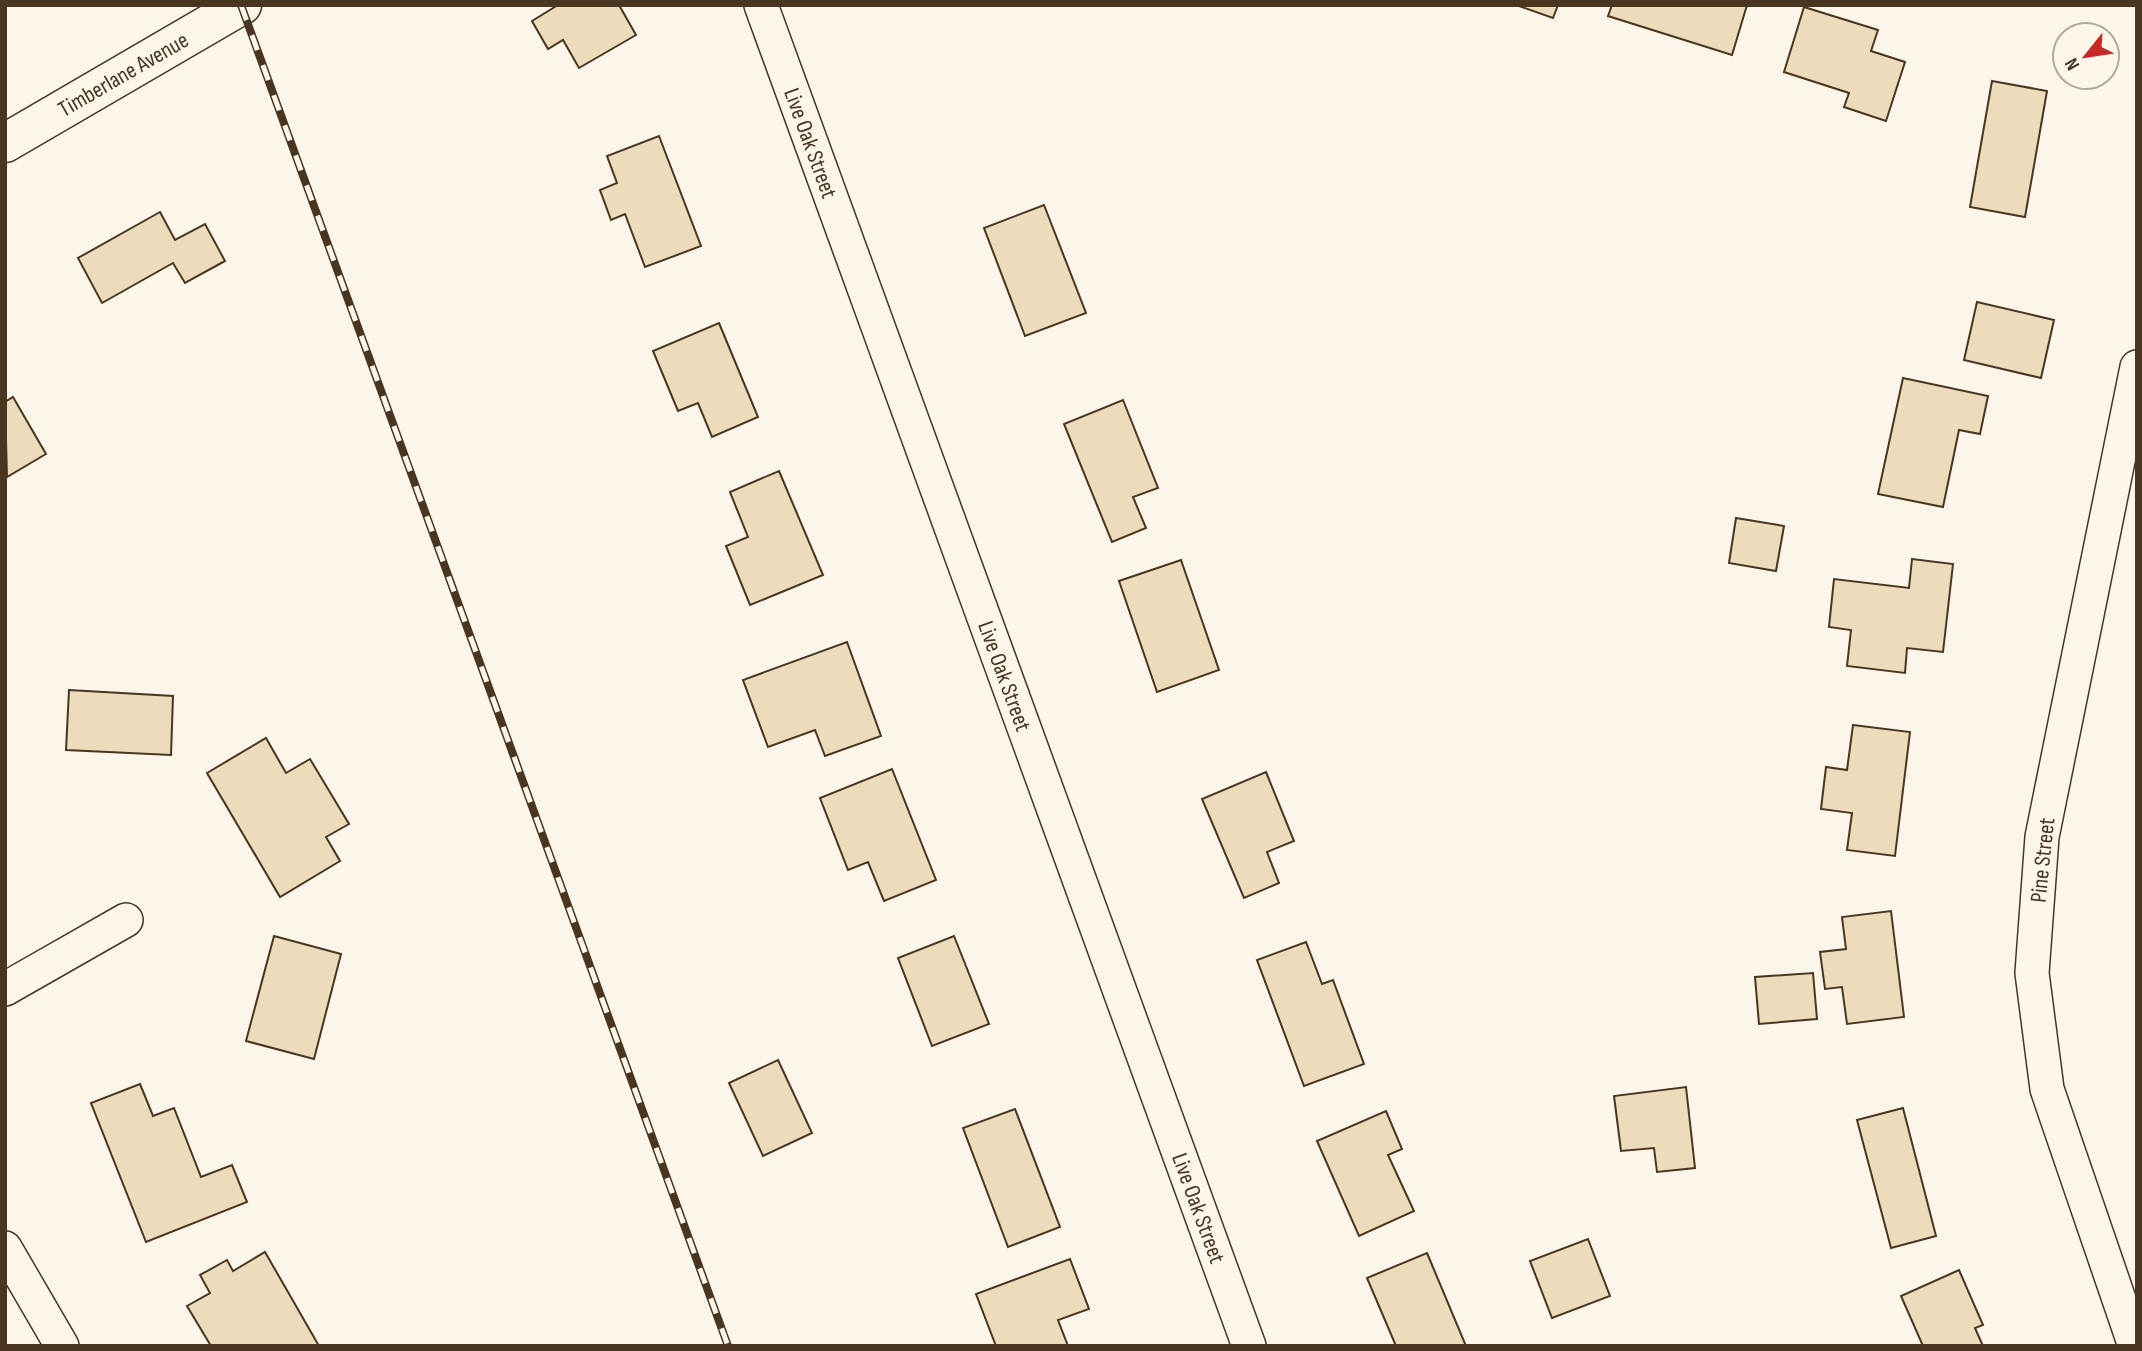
<svg xmlns="http://www.w3.org/2000/svg" width="2142" height="1351" viewBox="0 0 2142 1351" font-family="'Sofia Sans Condensed',sans-serif">
  <rect width="100%" height="100%" fill="#fbf6e9"/>
  <!-- building -->
  <g fill="#ecdcbc" stroke="#4a3520" stroke-width="2">
    <path d="M 619,5 L 636,35 L 579,68 L 563,40 L 548,49 L 532,21 L 558,5 Z"/>
    <path d="M 1516,5 L 1558,5 L 1553,18 Z"/>
    <path d="M 1612,5 L 1747,5 L 1732,55 L 1608,16 Z"/>
    <path d="M 1804,7 L 1878,30 L 1871,51 L 1905,62 L 1886,121 L 1844,107 L 1849,93 L 1784,72 Z"/>
    <path d="M 1992,81 L 2047,91 L 2025,217 L 1970,207 Z"/>
    <path d="M 659,136 L 701,246 L 645,267 L 625,214 L 611,220 L 600,190 L 617,183 L 607,156 Z"/>
    <path d="M 1044,205 L 1086,313 L 1025,336 L 984,228 Z"/>
    <path d="M 160,212 L 175,240 L 205,224 L 225,261 L 185,283 L 173,263 L 102,303 L 78,258 Z"/>
    <path d="M 1977,302 L 2054,320 L 2041,378 L 1964,360 Z"/>
    <path d="M 719,323 L 758,417 L 712,437 L 698,403 L 678,411 L 653,351 Z"/>
    <path d="M 1903,378 L 1988,396 L 1980,434 L 1959,430 L 1943,507 L 1878,494 Z"/>
    <path d="M 13,397 L 46,454 L 7,477 L 5,402 Z"/>
    <path d="M 1123,400 L 1158,488 L 1133,497 L 1146,528 L 1112,542 L 1064,424 Z"/>
    <path d="M 779,471 L 823,575 L 750,605 L 726,546 L 748,537 L 730,492 Z"/>
    <path d="M 1736,518 L 1784,526 L 1776,571 L 1729,563 Z"/>
    <path d="M 1912,559 L 1953,564 L 1943,652 L 1907,648 L 1905,673 L 1847,666 L 1851,630 L 1829,627 L 1834,579 L 1909,588 Z"/>
    <path d="M 1181,560 L 1219,670 L 1157,692 L 1119,581 Z"/>
    <path d="M 847,642 L 881,736 L 825,756 L 815,730 L 768,747 L 743,680 Z"/>
    <path d="M 69,690 L 173,696 L 171,755 L 66,750 Z"/>
    <path d="M 1853,725 L 1910,732 L 1895,856 L 1847,850 L 1852,813 L 1821,809 L 1826,767 L 1847,770 Z"/>
    <path d="M 266,738 L 286,773 L 310,759 L 349,824 L 326,837 L 340,861 L 280,897 L 207,773 Z"/>
    <path d="M 892,769 L 936,880 L 884,901 L 868,862 L 848,870 L 820,798 Z"/>
    <path d="M 1266,772 L 1294,841 L 1267,852 L 1279,883 L 1244,898 L 1202,799 Z"/>
    <path d="M 1891,911 L 1904,1017 L 1847,1024 L 1842,987 L 1825,989 L 1820,952 L 1846,949 L 1842,917 Z"/>
    <path d="M 274,936 L 341,954 L 314,1059 L 246,1041 Z"/>
    <path d="M 954,936 L 989,1024 L 932,1046 L 898,958 Z"/>
    <path d="M 1306,942 L 1322,984 L 1333,980 L 1364,1064 L 1304,1086 L 1257,960 Z"/>
    <path d="M 1813,973 L 1817,1019 L 1759,1024 L 1755,977 Z"/>
    <path d="M 778,1060 L 812,1133 L 763,1156 L 729,1083 Z"/>
    <path d="M 140,1084 L 153,1116 L 174,1108 L 201,1177 L 232,1165 L 247,1202 L 146,1242 L 91,1103 Z"/>
    <path d="M 1686,1087 L 1695,1168 L 1657,1172 L 1654,1148 L 1621,1151 L 1614,1096 Z"/>
    <path d="M 1903,1108 L 1936,1236 L 1891,1248 L 1857,1120 Z"/>
    <path d="M 1015,1109 L 1060,1227 L 1008,1247 L 963,1128 Z"/>
    <path d="M 1386,1111 L 1402,1149 L 1388,1155 L 1414,1211 L 1359,1236 L 1317,1141 Z"/>
    <path d="M 1588,1239 L 1610,1296 L 1552,1318 L 1530,1261 Z"/>
    <path d="M 265,1252 L 319,1346 L 211,1346 L 187,1306 L 210,1293 L 200,1275 L 227,1260 L 233,1271 Z"/>
    <path d="M 1427,1253 L 1466,1346 L 1396,1346 L 1367,1278 Z"/>
    <path d="M 1070,1259 L 1089,1309 L 1058,1320 L 1068,1346 L 996,1346 L 976,1294 Z"/>
    <path d="M 1959,1270 L 1983,1325 L 1975,1328 L 1983,1346 L 1923,1346 L 1901,1296 Z"/>
  </g>
  <g fill="none" stroke-linecap="round" stroke-linejoin="round">
    <defs>
      <g id="minor">
        <path d="M 761,5 L 1249,1346"/>
        <path d="M 5,989 L 126,920"/>
        <path d="M 5,1248 L 62,1346"/>
        <path d="M 2135,1346 L 2047,1089 L 2032,973 L 2042,837 L 2137,367"/>
      </g>
      <path id="tertiary" d="M 5,143 L 242,5"/>
    </defs>
    <!-- minor casing -->
    <use href="#minor" stroke="#4a3520" stroke-width="36"/>
    <!-- tertiary casing -->
    <use href="#tertiary" stroke="#4a3520" stroke-width="41"/>
    <!-- minor -->
    <use href="#minor" stroke="#fbf6e9" stroke-width="33"/>
    <!-- tertiary -->
    <use href="#tertiary" stroke="#fbf6e9" stroke-width="38"/>
    <defs>
      <path id="rail" d="M 241,5 L 728,1346"/>
    </defs>
    <!-- rail casing -->
    <use href="#rail" stroke="#4a3520" stroke-width="8"/>
    <!-- rail -->
    <use href="#rail" stroke="#fbf6e9" stroke-width="5" stroke-dasharray="16" stroke-linecap="butt"/>
  </g>
  <g text-anchor="middle" stroke-width="5" stroke-linejoin="round" paint-order="stroke">
    <!-- street labels -->
    <g font-size="23" fill="#4a3520" stroke="#fbf6e9">
      <text transform="translate(123 74) rotate(-30)" y="8">Timberlane Avenue</text>
      <text transform="translate(811 143) rotate(70)" y="8">Live Oak Street</text>
      <text transform="translate(1005 676) rotate(70)" y="8">Live Oak Street</text>
      <text transform="translate(2042 860) rotate(-84)" y="8">Pine Street</text>
      <text transform="translate(1199 1208) rotate(70)" y="8">Live Oak Street</text>
    </g>
  </g>
  <!-- border -->
  <rect width="2142" height="1351" fill="none" stroke="#4a3520" stroke-width="14"/>
  <!-- north arrow -->
  <g transform="translate(2086 56) rotate(240)"><circle r="33" fill="#fbf6e9" stroke="#b4a999" stroke-width="2"/>
  <path d="M0-5L12 26L0 18L-12 26Z" fill="#c62828"/>
  <text y="-10" font-size="19" font-weight="bold" text-anchor="middle" fill="#4a3520">N</text>
  </g>
</svg>
